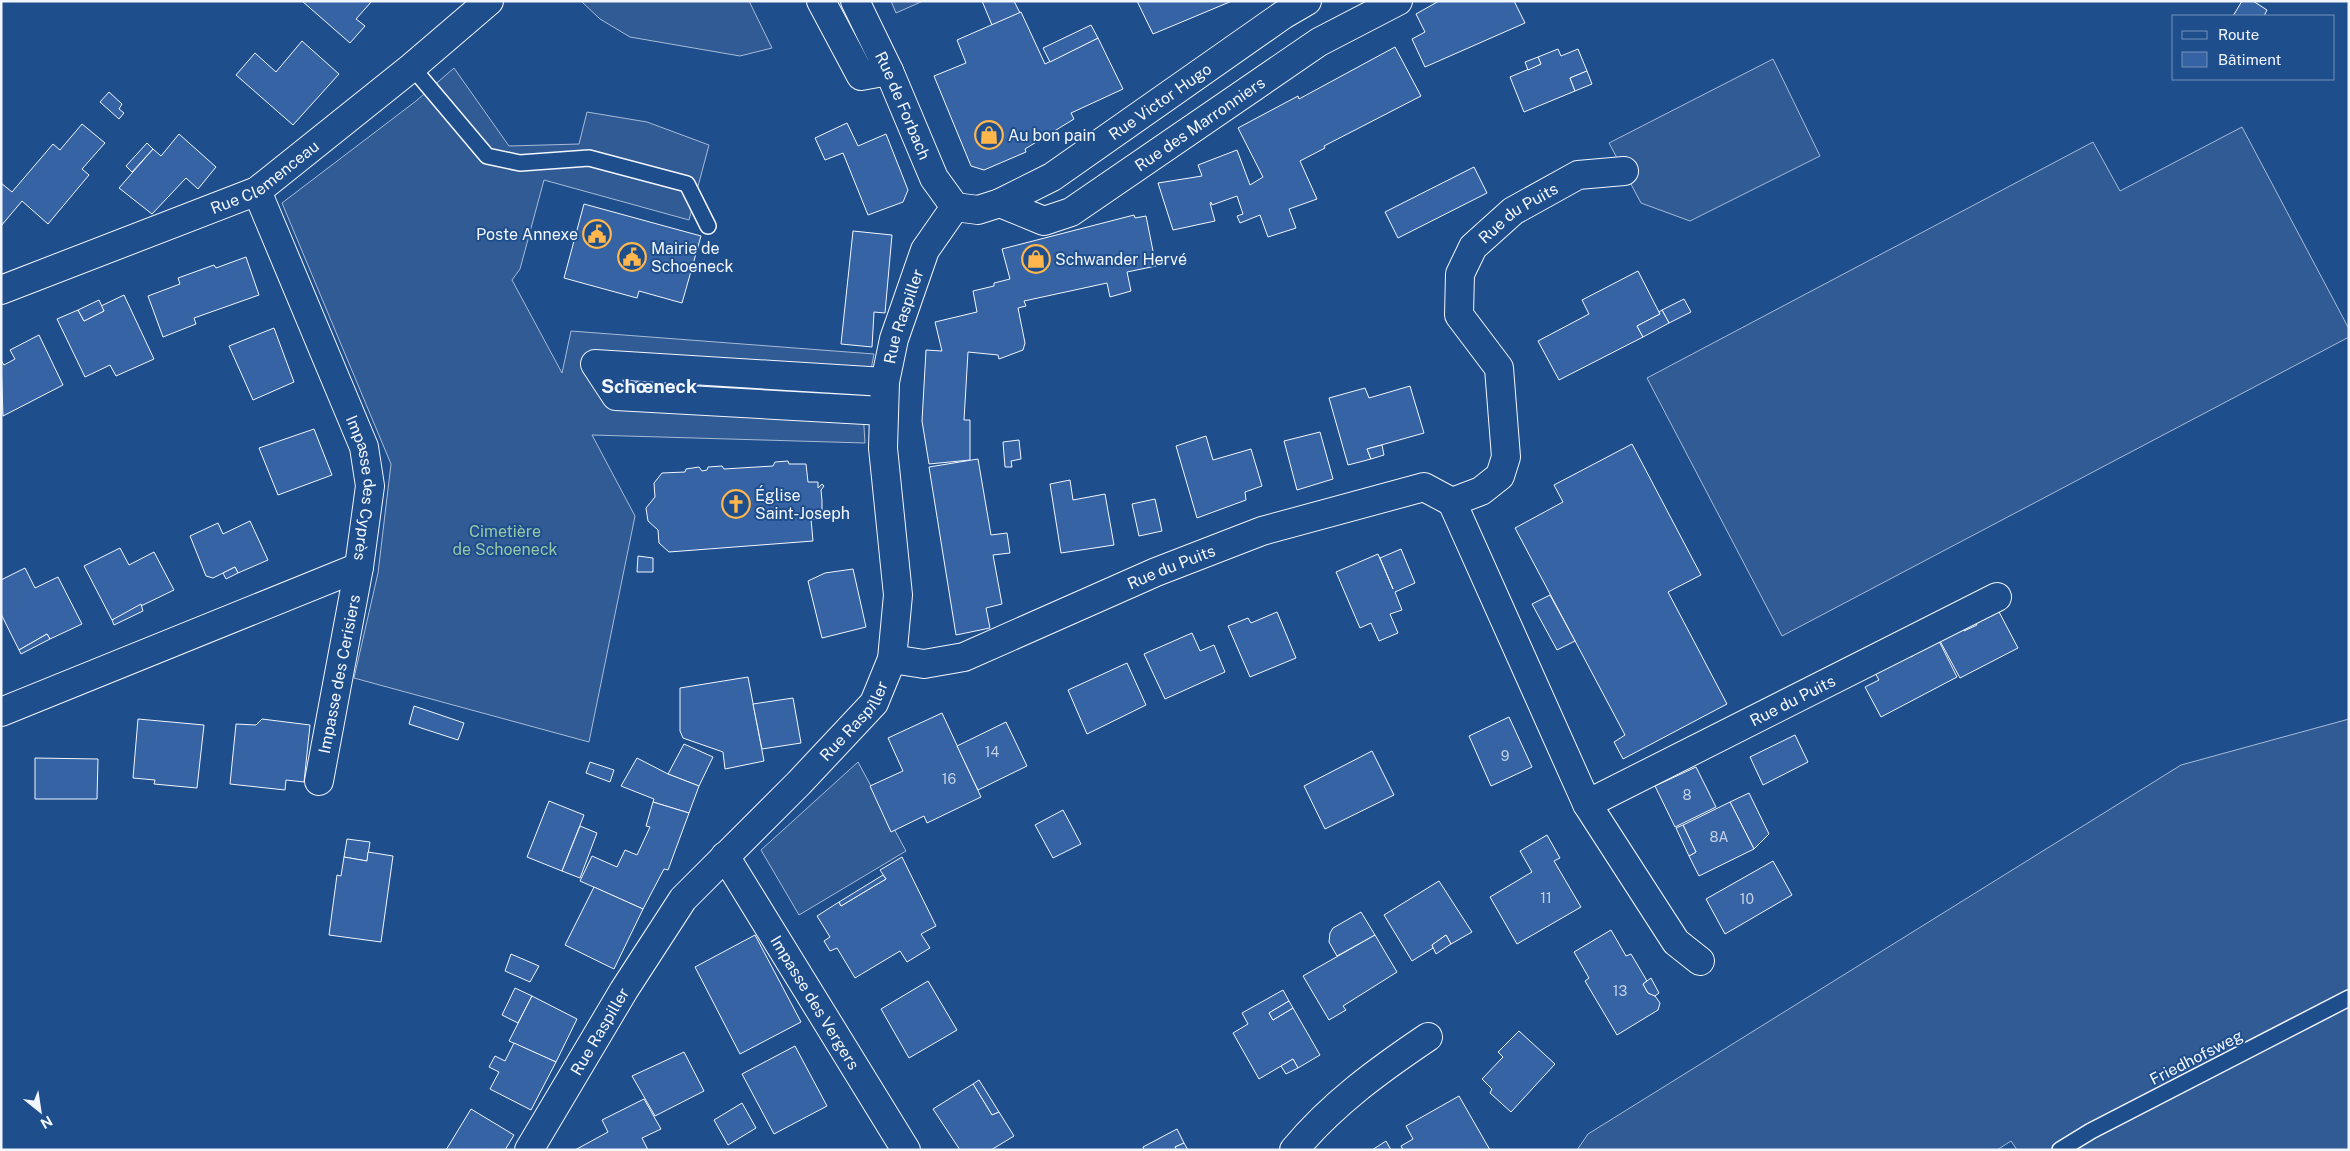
<svg xmlns="http://www.w3.org/2000/svg" width="2350" height="1151" viewBox="0 0 2350 1151" font-family="'Public Sans',sans-serif">
  <rect width="100%" height="100%" fill="#1f4e8c"/>
  <!-- built -->
  <g fill="#305b95" stroke="#a8bbd7">
    <path d="M 581,1 L 749,1 L 772,48 L 740,56 L 630,37 L 600,19 Z"/>
    <path d="M 891,1 L 923,1 L 896,13 Z"/>
    <path d="M 1773,59 L 1820,156 L 1690,221 L 1641,203 L 1609,143 Z"/>
    <path d="M 454,68 L 509,146 L 579,144 L 587,112 L 647,122 L 709,145 L 689,220 L 544,180 L 520,269 L 512,280 L 562,373 L 571,331 L 874,354 L 863,411 L 865,443 L 592,435 L 635,516 L 589,742 L 354,678 L 378,573 L 391,464 L 282,203 L 416,101 Z"/>
    <path d="M 2242,127 L 2349,329 L 2349,337 L 1782,636 L 1647,378 L 2093,142 L 2120,191 Z"/>
    <path d="M 2349,719 L 2349,1150 L 2017,1150 L 2011,1141 L 1997,1150 L 1577,1150 L 1588,1134 L 2181,765 Z"/>
    <path d="M 858,762 L 906,851 L 799,915 L 761,850 Z"/>
  </g>
  <!-- building -->
  <g fill="#3563a3" stroke="#f2f6ff">
    <path d="M 302,1 L 372,1 L 356,19 L 365,26 L 350,43 Z"/>
    <path d="M 982,1 L 1014,1 L 1020,13 L 992,25 Z"/>
    <path d="M 1137,1 L 1232,1 L 1153,34 Z"/>
    <path d="M 1439,1 L 1514,1 L 1525,23 L 1425,67 L 1412,39 L 1425,32 L 1416,14 Z"/>
    <path d="M 2242,1 L 2253,1 L 2267,10 L 2264,16 L 2233,16 Z"/>
    <path d="M 1021,12 L 1045,64 L 1098,38 L 1123,89 L 1071,113 L 1074,119 L 1025,149 L 1026,152 L 984,170 L 971,166 L 934,76 L 966,63 L 957,40 Z"/>
    <path d="M 1091,25 L 1098,38 L 1050,62 L 1043,48 Z"/>
    <path d="M 302,41 L 339,74 L 293,125 L 236,75 L 255,53 L 276,72 Z"/>
    <path d="M 1395,47 L 1421,96 L 1324,146 L 1325,148 L 1300,161 L 1317,199 L 1289,209 L 1296,228 L 1268,237 L 1260,215 L 1240,223 L 1237,216 L 1243,214 L 1237,196 L 1212,205 L 1211,202 L 1210,203 L 1215,221 L 1173,230 L 1158,183 L 1202,176 L 1198,165 L 1237,150 L 1250,185 L 1263,177 L 1238,128 L 1298,96 L 1299,99 Z"/>
    <path d="M 1558,49 L 1561,56 L 1578,49 L 1587,71 L 1570,78 L 1575,91 L 1524,112 L 1510,77 L 1541,64 L 1538,57 Z"/>
    <path d="M 1538,57 L 1541,64 L 1528,70 L 1525,62 Z"/>
    <path d="M 1587,71 L 1592,84 L 1575,91 L 1570,78 Z"/>
    <path d="M 109,92 L 122,104 L 119,109 L 124,113 L 119,119 L 100,102 Z"/>
    <path d="M 847,123 L 858,146 L 886,134 L 908,190 L 903,202 L 868,215 L 843,153 L 825,160 L 815,138 Z"/>
    <path d="M 82,124 L 105,143 L 82,169 L 89,175 L 48,224 L 22,201 L 1,226 L 1,183 L 12,192 L 53,144 L 60,150 Z"/>
    <path d="M 179,134 L 216,167 L 198,189 L 186,178 L 152,214 L 119,188 L 153,149 L 161,156 Z"/>
    <path d="M 147,143 L 153,149 L 132,172 L 126,166 Z"/>
    <path d="M 1474,167 L 1487,193 L 1398,238 L 1385,212 Z"/>
    <path d="M 584,204 L 701,236 L 682,303 L 639,291 L 637,298 L 564,278 Z"/>
    <path d="M 1134,215 L 1135,218 L 1146,216 L 1156,266 L 1127,272 L 1131,291 L 1110,297 L 1107,283 L 1024,301 L 1026,306 L 1018,308 L 1025,343 L 1023,350 L 999,359 L 998,355 L 968,352 L 964,420 L 970,420 L 970,460 L 929,464 L 922,421 L 926,350 L 942,351 L 935,322 L 977,312 L 973,291 L 994,286 L 994,283 L 1010,279 L 1002,249 Z"/>
    <path d="M 853,231 L 892,235 L 885,313 L 874,312 L 872,347 L 841,344 Z"/>
    <path d="M 246,257 L 259,295 L 194,318 L 196,324 L 163,337 L 148,296 L 180,284 L 178,278 L 214,265 L 216,268 Z"/>
    <path d="M 1638,271 L 1660,314 L 1637,326 L 1643,337 L 1559,380 L 1538,341 L 1589,314 L 1582,300 Z"/>
    <path d="M 124,295 L 154,359 L 116,376 L 110,365 L 85,377 L 57,319 L 78,310 L 84,321 L 104,311 L 101,306 Z"/>
    <path d="M 1684,299 L 1691,312 L 1669,323 L 1662,310 Z"/>
    <path d="M 99,300 L 104,311 L 84,321 L 78,310 Z"/>
    <path d="M 1662,310 L 1669,323 L 1643,337 L 1637,326 L 1660,314 L 1659,312 Z"/>
    <path d="M 274,328 L 294,382 L 253,400 L 229,346 Z"/>
    <path d="M 39,335 L 63,385 L 3,416 L 1,360 L 4,365 L 15,359 L 10,350 Z"/>
    <path d="M 1410,386 L 1424,433 L 1367,449 L 1371,459 L 1348,465 L 1329,398 L 1365,388 L 1369,398 Z"/>
    <path d="M 314,429 L 332,475 L 278,495 L 259,448 Z"/>
    <path d="M 1320,432 L 1333,479 L 1297,490 L 1284,441 Z"/>
    <path d="M 1206,436 L 1213,460 L 1251,449 L 1262,486 L 1245,492 L 1246,500 L 1197,518 L 1176,446 Z"/>
    <path d="M 1019,440 L 1021,459 L 1011,461 L 1012,467 L 1005,467 L 1003,442 Z"/>
    <path d="M 1632,444 L 1701,575 L 1668,592 L 1727,704 L 1623,759 L 1614,742 L 1625,735 L 1515,528 L 1563,502 L 1554,485 Z"/>
    <path d="M 1382,445 L 1384,455 L 1371,459 L 1367,449 Z"/>
    <path d="M 978,459 L 991,535 L 1007,533 L 1010,553 L 993,555 L 1002,604 L 986,608 L 990,628 L 956,635 L 929,467 Z"/>
    <path d="M 788,461 L 789,464 L 806,464 L 808,482 L 818,482 L 818,488 L 822,484 L 824,486 L 821,490 L 822,501 L 822,511 L 826,514 L 824,516 L 820,513 L 820,519 L 811,519 L 813,541 L 669,552 L 659,543 L 658,530 L 648,521 L 646,508 L 655,497 L 654,483 L 662,473 L 685,472 L 686,469 L 699,467 L 702,471 L 707,470 L 708,467 L 722,466 L 724,469 L 773,466 L 775,462 Z"/>
    <path d="M 1070,480 L 1073,500 L 1105,494 L 1114,545 L 1061,553 L 1050,484 Z"/>
    <path d="M 1155,499 L 1162,531 L 1139,536 L 1132,504 Z"/>
    <path d="M 250,521 L 268,560 L 238,573 L 235,567 L 213,578 L 206,576 L 190,536 L 218,523 L 223,534 Z"/>
    <path d="M 120,548 L 129,565 L 154,552 L 174,590 L 112,620 L 84,566 Z"/>
    <path d="M 1401,549 L 1415,583 L 1395,592 L 1402,610 L 1390,614 L 1398,633 L 1379,641 L 1371,623 L 1360,628 L 1336,572 L 1378,554 L 1393,589 L 1380,558 Z"/>
    <path d="M 638,556 L 653,558 L 653,572 L 637,572 Z"/>
    <path d="M 235,567 L 238,573 L 226,579 L 223,573 Z"/>
    <path d="M 25,568 L 35,588 L 58,577 L 82,624 L 50,639 L 47,634 L 19,650 L 1,614 L 1,580 Z"/>
    <path d="M 853,569 L 866,627 L 822,638 L 808,581 L 825,573 Z"/>
    <path d="M 1550,595 L 1575,641 L 1557,650 L 1532,604 Z"/>
    <path d="M 141,604 L 143,611 L 114,625 L 112,620 Z"/>
    <path d="M 1998,610 L 2018,648 L 1960,678 L 1940,641 L 1963,629 L 1964,631 L 1977,625 L 1975,622 Z"/>
    <path d="M 1277,612 L 1296,658 L 1250,677 L 1228,626 L 1248,618 L 1251,623 Z"/>
    <path d="M 1192,633 L 1200,651 L 1214,645 L 1225,672 L 1165,699 L 1144,654 Z"/>
    <path d="M 47,634 L 50,639 L 21,654 L 19,650 Z"/>
    <path d="M 1937,637 L 1957,677 L 1881,717 L 1865,687 L 1879,680 L 1874,671 L 1909,652 L 1911,657 L 1918,652 L 1916,649 Z"/>
    <path d="M 1127,663 L 1146,705 L 1087,734 L 1068,690 Z"/>
    <path d="M 748,677 L 764,761 L 725,769 L 723,752 L 683,738 L 680,731 L 680,688 Z"/>
    <path d="M 793,698 L 801,743 L 762,749 L 753,704 Z"/>
    <path d="M 414,706 L 464,723 L 458,740 L 409,724 Z"/>
    <path d="M 942,713 L 981,797 L 927,823 L 924,816 L 891,832 L 870,786 L 903,771 L 888,738 Z"/>
    <path d="M 1509,717 L 1532,767 L 1491,786 L 1469,736 Z"/>
    <path d="M 138,719 L 204,725 L 197,788 L 154,784 L 155,780 L 133,778 Z"/>
    <path d="M 262,719 L 310,725 L 304,782 L 286,780 L 285,790 L 230,784 L 236,724 L 256,725 Z"/>
    <path d="M 1006,722 L 1027,766 L 978,790 L 957,746 Z"/>
    <path d="M 1795,735 L 1808,762 L 1763,785 L 1750,757 Z"/>
    <path d="M 684,744 L 713,757 L 699,786 L 668,774 Z"/>
    <path d="M 1372,751 L 1394,795 L 1325,829 L 1304,786 Z"/>
    <path d="M 35,758 L 98,759 L 97,799 L 35,799 Z"/>
    <path d="M 637,758 L 668,774 L 699,786 L 689,813 L 653,802 L 654,799 L 621,786 Z"/>
    <path d="M 590,762 L 614,770 L 610,782 L 586,773 Z"/>
    <path d="M 1696,767 L 1716,807 L 1675,827 L 1655,786 Z"/>
    <path d="M 1749,793 L 1769,834 L 1754,849 L 1730,802 Z"/>
    <path d="M 549,801 L 584,815 L 562,871 L 527,857 Z"/>
    <path d="M 653,802 L 689,813 L 668,870 L 664,869 L 643,909 L 580,881 L 592,856 L 617,867 L 625,850 L 637,855 L 650,827 L 646,826 Z"/>
    <path d="M 1730,802 L 1754,849 L 1699,876 L 1689,856 L 1696,852 L 1683,825 Z"/>
    <path d="M 1063,810 L 1081,844 L 1053,858 L 1035,825 Z"/>
    <path d="M 1683,825 L 1696,852 L 1689,856 L 1676,828 Z"/>
    <path d="M 580,826 L 597,833 L 580,878 L 562,871 Z"/>
    <path d="M 1547,835 L 1560,858 L 1554,861 L 1581,907 L 1517,944 L 1490,897 L 1532,872 L 1520,851 Z"/>
    <path d="M 347,839 L 370,842 L 367,861 L 344,857 Z"/>
    <path d="M 368,852 L 393,856 L 381,942 L 329,935 L 337,875 L 341,876 L 344,857 L 367,861 Z"/>
    <path d="M 902,857 L 936,926 L 921,934 L 930,948 L 907,962 L 900,951 L 855,978 L 837,948 L 830,951 L 824,941 L 830,937 L 817,916 L 839,902 L 841,906 L 886,879 L 880,870 Z"/>
    <path d="M 1773,861 L 1792,895 L 1725,934 L 1706,899 Z"/>
    <path d="M 883,875 L 886,879 L 841,906 L 839,902 Z"/>
    <path d="M 1439,881 L 1472,932 L 1451,944 L 1446,935 L 1432,945 L 1433,948 L 1412,961 L 1384,915 Z"/>
    <path d="M 594,887 L 643,909 L 614,969 L 565,945 Z"/>
    <path d="M 1361,912 L 1375,935 L 1337,956 L 1329,942 L 1330,933 L 1333,928 Z"/>
    <path d="M 1611,930 L 1626,956 L 1631,954 L 1647,981 L 1643,984 L 1648,993 L 1655,996 L 1660,1003 L 1658,1010 L 1617,1035 L 1585,981 L 1589,978 L 1574,952 Z"/>
    <path d="M 755,935 L 801,1022 L 740,1054 L 695,967 Z"/>
    <path d="M 1375,935 L 1397,972 L 1343,1006 L 1346,1010 L 1329,1020 L 1303,976 Z"/>
    <path d="M 1446,935 L 1451,944 L 1436,954 L 1432,945 Z"/>
    <path d="M 511,954 L 539,966 L 530,982 L 505,971 Z"/>
    <path d="M 1651,978 L 1659,993 L 1655,996 L 1648,993 L 1643,984 Z"/>
    <path d="M 928,981 L 957,1030 L 909,1058 L 881,1009 Z"/>
    <path d="M 515,988 L 532,996 L 518,1023 L 502,1015 Z"/>
    <path d="M 1283,990 L 1289,1001 L 1269,1013 L 1273,1020 L 1293,1008 L 1320,1055 L 1298,1068 L 1293,1059 L 1259,1079 L 1233,1033 L 1248,1024 L 1242,1013 Z"/>
    <path d="M 532,996 L 577,1019 L 556,1062 L 509,1041 Z"/>
    <path d="M 1289,1001 L 1293,1008 L 1273,1020 L 1269,1013 Z"/>
    <path d="M 1519,1031 L 1555,1064 L 1511,1112 L 1490,1093 L 1492,1089 L 1482,1079 L 1503,1057 L 1498,1052 Z"/>
    <path d="M 514,1043 L 556,1062 L 531,1110 L 490,1089 L 499,1072 L 489,1067 L 495,1056 L 505,1061 Z"/>
    <path d="M 795,1046 L 827,1106 L 774,1134 L 742,1074 Z"/>
    <path d="M 684,1052 L 704,1091 L 655,1116 L 632,1076 Z"/>
    <path d="M 1293,1059 L 1298,1068 L 1286,1074 L 1281,1066 Z"/>
    <path d="M 979,1080 L 999,1112 L 992,1115 L 973,1084 Z"/>
    <path d="M 973,1084 L 992,1115 L 999,1112 L 1014,1136 L 991,1150 L 960,1150 L 933,1109 Z"/>
    <path d="M 1459,1096 L 1490,1150 L 1403,1150 L 1401,1146 L 1413,1139 L 1406,1126 Z"/>
    <path d="M 644,1099 L 661,1129 L 642,1138 L 648,1150 L 575,1150 L 608,1132 L 602,1120 Z"/>
    <path d="M 742,1103 L 756,1128 L 728,1145 L 714,1120 Z"/>
    <path d="M 471,1109 L 514,1135 L 505,1150 L 446,1150 Z"/>
    <path d="M 1177,1129 L 1184,1143 L 1175,1147 L 1177,1150 L 1144,1150 L 1143,1147 Z"/>
    <path d="M 1386,1141 L 1391,1150 L 1372,1150 Z"/>
    <path d="M 1184,1143 L 1188,1150 L 1177,1150 L 1175,1147 Z"/>
  </g>
  <g fill="none" stroke-linecap="round" stroke-linejoin="round">
    <defs>
      <g id="lane">
        <path d="M 412,67 L 487,156 L 520,163 L 589,158 L 687,184 L 708,226"/>
        <path d="M 2060,1150 L 2091,1131 L 2349,998"/>
      </g>
      <g id="street">
        <path d="M 821,1 L 861,76 L 889,71"/>
        <path id="s1" d="M 257,191 L 364,447 L 370,486 L 359,567 L 319,781"/>
        <path id="s2" d="M 1000,203 L 1044,221 L 1071,212 L 1319,42 L 1398,1"/>
        <path id="s3" d="M 1,290 L 257,191 L 412,67 L 489,1"/>
        <path d="M 883,411 L 616,396 L 595,364 L 885,382"/>
        <path d="M 1452,502 L 1587,804 L 1676,942 L 1700,961"/>
        <path id="s4" d="M 892,659 L 924,664 L 964,657 L 1156,572 L 1262,531 L 1424,487 L 1452,502 L 1481,491 L 1500,476 L 1506,457 L 1499,368 L 1459,315 L 1460,274 L 1473,247 L 1513,211 L 1578,175 L 1624,171"/>
        <path d="M 1,712 L 359,567"/>
        <path id="s5" d="M 1587,804 L 1997,597"/>
        <path id="s6" d="M 725,856 L 906,1150"/>
        <path id="s7" d="M 529,1150 L 624,990 L 683,899 L 799,783 L 874,703 L 892,659 L 898,595 L 883,448 L 885,382 L 894,339 L 925,250 L 955,207"/>
        <path d="M 1294,1150 C 1332,1104 1379,1070 1428,1037"/>
      </g>
      <g id="secondary">
        <path id="s8" d="M 855,1 L 889,71 L 934,178 L 955,207 L 978,210 L 1000,203 L 1052,177 L 1283,15 L 1307,1"/>
      </g>
    </defs>
    <!-- lane casing -->
    <use href="#lane" stroke="#f2f6ff" stroke-width="18"/>
    <!-- street casing -->
    <use href="#street" stroke="#f2f6ff" stroke-width="30"/>
    <!-- secondary casing -->
    <use href="#secondary" stroke="#f2f6ff" stroke-width="30"/>
    <!-- lane -->
    <use href="#lane" stroke="#1f4e8c" stroke-width="15"/>
    <!-- street -->
    <use href="#street" stroke="#1f4e8c" stroke-width="28"/>
    <!-- secondary -->
    <use href="#secondary" stroke="#1f4e8c" stroke-width="28"/>
  </g>
  <!-- icons -->
  <defs>
    <symbol id="shop-ring" viewBox="-11 -11 22 22"><circle r="9.5" fill="#1f4e8c" stroke="#ffb74d" stroke-width="1.5"/><path d="M-5-2.5h2.3a2.7 3.5 0 0 1 5.4 0H5L5.5 6h-11ZM-1.5-2.5h3a1.5 2.3 0 0 0-3 0Z" fill="#ffb74d"/></symbol>
    <symbol id="civic-ring" viewBox="-11 -11 22 22"><circle r="9.5" fill="#1f4e8c" stroke="#ffb74d" stroke-width="1.5"/><path d="M-.6-6.5H3V-4.5H.6V-3L4-1V1h2V6H-6V1h2V-1L-.6-3ZM-1.2 2.5V6h2.4V2.5Z" fill="#ffb74d"/></symbol>
    <symbol id="church-ring" viewBox="-11 -11 22 22"><circle r="9.5" fill="#1f4e8c" stroke="#ffb74d" stroke-width="1.5"/><path d="M-1.2-6h2.4v3.5h3.3v2.4h-3.3V6h-2.4V-.1h-3.3v-2.4h3.3Z" fill="#ffb74d"/></symbol>
  </defs>
  <g fill-rule="evenodd">
    <use href="#shop-ring" x="973" y="119" width="32" height="32"/>
    <use href="#civic-ring" x="581" y="218" width="32" height="32"/>
    <use href="#civic-ring" x="616" y="241" width="32" height="32"/>
    <use href="#shop-ring" x="1020" y="243" width="32" height="32"/>
    <use href="#church-ring" x="720" y="488" width="32" height="32"/>
  </g>
  <g text-anchor="middle" stroke-width="4" stroke-linejoin="round" paint-order="stroke">
    <!-- number labels -->
    <g font-size="14" fill="#c3d1e8">
      <text x="992" y="757">14</text>
      <text x="1505" y="761">9</text>
      <text x="949" y="784">16</text>
      <text x="1687" y="800">8</text>
      <text x="1719" y="842">8A</text>
      <text x="1546" y="903">11</text>
      <text x="1747" y="904">10</text>
      <text x="1620" y="996">13</text>
    </g>
    <!-- street labels -->
    <g font-size="16" fill="#f2f6ff" stroke="#1f4e8c">
      <text dy="6" stroke="none"><textPath href="#s8" startOffset="466">Rue Victor Hugo</textPath></text>
      <text dy="6" stroke="none"><textPath href="#s8" startOffset="115">Rue de Forbach</textPath></text>
      <text dy="6" stroke="none"><textPath href="#s2" startOffset="232">Rue des Marronniers</textPath></text>
      <text dy="6" stroke="none"><textPath href="#s3" startOffset="288">Rue Clemenceau</textPath></text>
      <text dy="6" stroke="none"><textPath href="#s4" startOffset="955">Rue du Puits</textPath></text>
      <text dy="6" stroke="none"><textPath href="#s7" startOffset="962">Rue Raspiller</textPath></text>
      <text dy="6" stroke="none"><textPath href="#s1" startOffset="318">Impasse des Cyprès</textPath></text>
      <text dy="6" stroke="none"><textPath href="#s4" startOffset="299">Rue du Puits</textPath></text>
      <text transform="translate(339 674) rotate(-79)" y="6">Impasse des Cerisiers</text>
      <text dy="6" stroke="none"><textPath href="#s5" startOffset="230">Rue du Puits</textPath></text>
      <text dy="6" stroke="none"><textPath href="#s7" startOffset="542">Rue Raspiller</textPath></text>
      <text dy="6" stroke="none"><textPath href="#s6" startOffset="172">Impasse des Vergers</textPath></text>
      <text dy="6" stroke="none"><textPath href="#s7" startOffset="138">Rue Raspiller</textPath></text>
      <text transform="translate(2196 1057) rotate(-27)" y="6">Friedhofsweg</text>
    </g>
    <!-- poi labels -->
    <g font-size="16" fill="#f2f6ff" stroke="#1f4e8c" text-anchor="start">
      <text x="1008" y="141">Au bon pain</text>
      <text x="578" y="240" text-anchor="end">Poste Annexe</text>
      <text x="651" y="254">Mairie de<tspan x="651" dy="18">Schoeneck</tspan></text>
      <text x="1055" y="265">Schwander Hervé</text>
      <text x="755" y="501">Église<tspan x="755" dy="18">Saint-Joseph</tspan></text>
    </g>
    <!-- park labels -->
    <g font-size="16" fill="#97c8a6" stroke="#1f4e8c">
      <text x="505" y="537">Cimetière<tspan x="505" dy="18">de Schoeneck</tspan></text>
    </g>
    <!-- quarter labels -->
    <g font-size="19" font-weight="bold" fill="#f2f6ff" stroke="#1f4e8c">
      <text x="649" y="393">Schœneck</text>
    </g>
  </g>
  <!-- border -->
  <rect width="2350" height="1151" fill="none" stroke="#f2f6ff" stroke-width="5"/>
  <!-- legend -->
  <rect x="2172" y="15" width="162" height="65" fill="#1f4e8c" stroke="#7391ba"/>
  <rect x="2182" y="31" width="25" height="8" fill="#1f4e8c" stroke="#7391ba"/>
  <text x="2218" y="40" font-size="15" fill="#f2f6ff">Route</text>
  <rect x="2182" y="52" width="25" height="15" fill="#3563a3" stroke="#7391ba"/>
  <text x="2218" y="65" font-size="15" fill="#f2f6ff">Bâtiment</text>
  <!-- north arrow -->
  <g transform="translate(40 1111) rotate(150)" stroke="#1f4e8c" stroke-width="4" paint-order="stroke">
  <path d="M0-4L9 19L0 12L-9 19Z" fill="#f2f6ff"/>
  <text y="-8" font-size="14" font-weight="bold" text-anchor="middle" fill="#f2f6ff">N</text>
  </g>
</svg>
